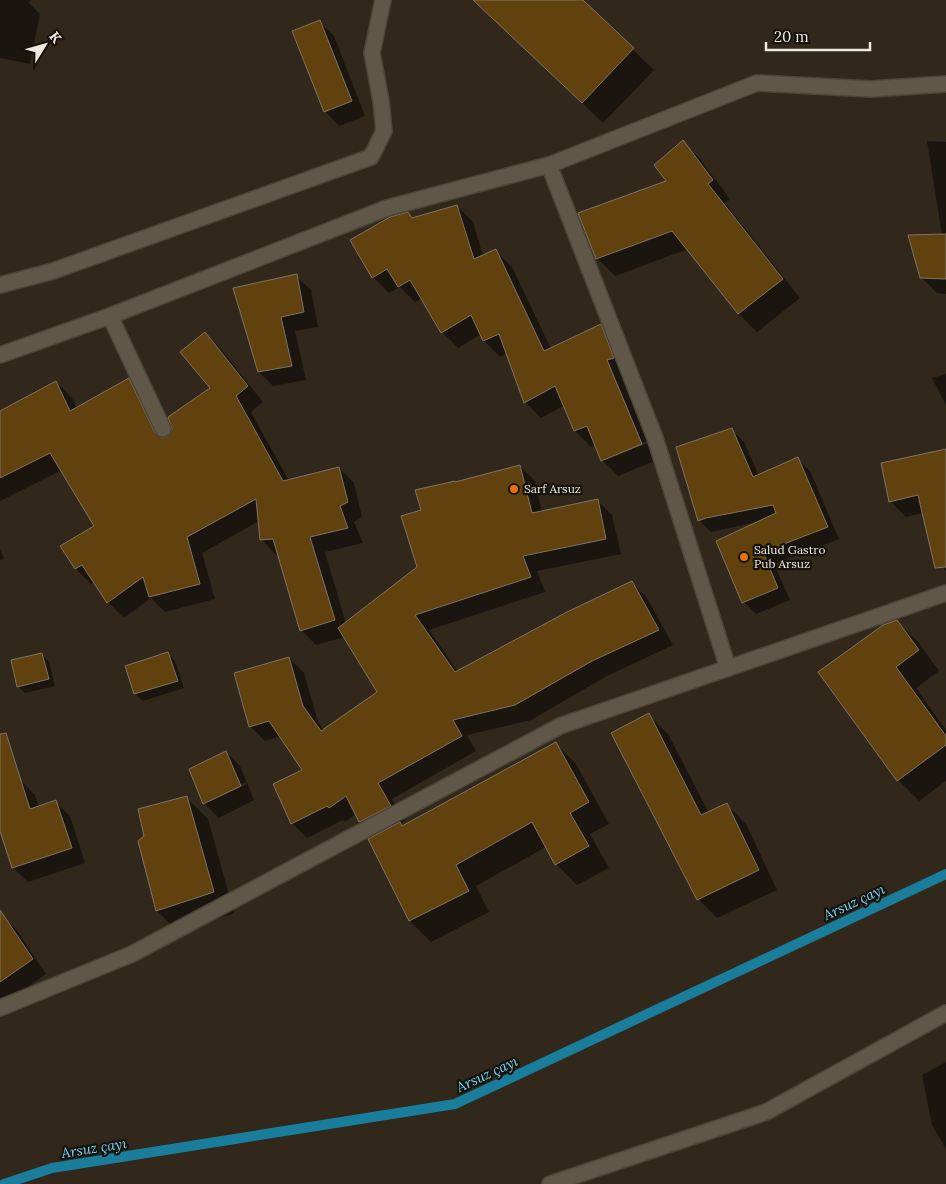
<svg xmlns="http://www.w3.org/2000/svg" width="946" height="1184" viewBox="0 0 946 1184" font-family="Lora,serif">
  <rect width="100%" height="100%" fill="#31281b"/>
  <!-- shadow -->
  <g fill="#0007" fill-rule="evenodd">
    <path d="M 0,0 L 30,0 L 29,3 L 40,14 L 30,64 L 0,58 Z"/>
    <path d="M 475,0 L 581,0 L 654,70 L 603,123 Z"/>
    <path d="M 319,22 L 334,36 L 365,116 L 339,126 L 325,111 Z"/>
    <path d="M 927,141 L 946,142 L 946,294 L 937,293 L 921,277 L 942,235 Z"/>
    <path d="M 683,142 L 701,160 L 730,199 L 725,203 L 800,298 L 757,332 L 739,314 L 688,249 L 615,276 L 597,258 L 668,181 Z"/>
    <path d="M 457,206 L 473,222 L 483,256 L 496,251 L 512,267 L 551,349 L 600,326 L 616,342 L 629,374 L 623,377 L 657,460 L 618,476 L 602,460 L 596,445 L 591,447 L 575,431 L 565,405 L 541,418 L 525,402 L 507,353 L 500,357 L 484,341 L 481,334 L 458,348 L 442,332 L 422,298 L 415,302 L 400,287 L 389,293 L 373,277 L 408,213 L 414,219 ZM 647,441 L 648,443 L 608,459 L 608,456 Z"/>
    <path d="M 296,276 L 311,290 L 318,327 L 295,331 L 306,380 L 273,386 L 259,372 Z"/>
    <path d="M 205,333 L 221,349 L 263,402 L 251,412 L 289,481 L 339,468 L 354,483 L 362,517 L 354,522 L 363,543 L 325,552 L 346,624 L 419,568 L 423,510 L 456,484 L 520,466 L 535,481 L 542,512 L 597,500 L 612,515 L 621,554 L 537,571 L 545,592 L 429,630 L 458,672 L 632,583 L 647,598 L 673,645 L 607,676 L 531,720 L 467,735 L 476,751 L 392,799 L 405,821 L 400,824 L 403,827 L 555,743 L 576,764 L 609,824 L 590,834 L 609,868 L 577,885 L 556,864 L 546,847 L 476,886 L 489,912 L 431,942 L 410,921 L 369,840 L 375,836 L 360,822 L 356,814 L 345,822 L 343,820 L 307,838 L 292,823 L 304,770 L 281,736 L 265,741 L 250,726 L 289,658 L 304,673 L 318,722 L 324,731 L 379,692 L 345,637 L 316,645 L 301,630 L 279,554 L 276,555 L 261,539 L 259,521 L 202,553 L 215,599 L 165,612 L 151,598 L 124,618 L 108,602 L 95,582 L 91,584 L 76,569 L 62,546 L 96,526 L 62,470 L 0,501 L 0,412 L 56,382 L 72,398 L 77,409 L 129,380 L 144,395 L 164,439 L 167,439 L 211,388 Z"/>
    <path d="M 946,374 L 946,405 L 932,378 Z"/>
    <path d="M 732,430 L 744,442 L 759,476 L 798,459 L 810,471 L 839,539 L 774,564 L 790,600 L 756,614 L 744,602 L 756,522 L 711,532 L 699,520 Z"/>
    <path d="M 946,450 L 946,571 L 934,559 L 923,513 L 906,517 L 890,501 Z"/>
    <path d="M 0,549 L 4,559 L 0,560 Z"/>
    <path d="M 897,621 L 918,642 L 939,671 L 916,688 L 946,730 L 946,781 L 919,801 L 898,780 L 820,672 Z"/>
    <path d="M 42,654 L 49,662 L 55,686 L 25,693 L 18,686 Z"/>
    <path d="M 168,654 L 175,661 L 184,688 L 143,701 L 135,694 L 127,667 Z"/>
    <path d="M 648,715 L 668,734 L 709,813 L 727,805 L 746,824 L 777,890 L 717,918 L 698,899 Z"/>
    <path d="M 226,752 L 240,766 L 254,800 L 219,818 L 204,803 ZM 246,782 L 247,784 L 209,802 L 209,799 Z"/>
    <path d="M 20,780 L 35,795 L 39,807 L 55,802 L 70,816 L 85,863 L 28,882 L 13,868 L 0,827 L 0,787 Z"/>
    <path d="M 187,798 L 208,819 L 234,913 L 178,932 L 157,911 L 140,841 Z"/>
    <path d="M 1,914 L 16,929 L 46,974 L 6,1002 L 0,997 L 0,915 Z"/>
    <path d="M 946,1062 L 946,1149 L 932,1125 L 922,1075 Z"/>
  </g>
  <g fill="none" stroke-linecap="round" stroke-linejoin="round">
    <!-- stream -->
    <path stroke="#1a7d9b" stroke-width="10" d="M 4,1184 L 52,1168 L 455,1104 L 946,874"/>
  </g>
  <!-- building -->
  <g fill="#61420f" stroke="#7e7365">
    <path d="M 473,0 L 583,0 L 634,48 L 582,103 Z"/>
    <path d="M 320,20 L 352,101 L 324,112 L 292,31 Z"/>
    <path d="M 683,140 L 713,180 L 708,184 L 783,279 L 738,314 L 672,231 L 596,259 L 578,213 L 666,181 L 654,165 Z"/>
    <path d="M 457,205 L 474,259 L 496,249 L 544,351 L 601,324 L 614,358 L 607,360 L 642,444 L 601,461 L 587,426 L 574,431 L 555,386 L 524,403 L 499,334 L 483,341 L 471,315 L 441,333 L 410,280 L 398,287 L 387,269 L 372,278 L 350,240 L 390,217 L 408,212 L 412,218 Z"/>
    <path d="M 946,234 L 946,279 L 920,278 L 908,235 Z"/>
    <path d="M 297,274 L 304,312 L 281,317 L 292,366 L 258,372 L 233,288 Z"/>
    <path d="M 205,332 L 248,386 L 236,396 L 283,481 L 339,467 L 348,502 L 340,506 L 348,528 L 310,537 L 335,620 L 300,631 L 273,539 L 260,540 L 256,499 L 187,537 L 200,584 L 149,597 L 143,577 L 107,603 L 82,565 L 75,569 L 60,546 L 94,526 L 50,453 L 0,478 L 0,411 L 56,381 L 70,411 L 129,378 L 155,433 L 162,438 L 167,437 L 172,429 L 168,417 L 210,388 L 180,352 Z"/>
    <path d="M 732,428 L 753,477 L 798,457 L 828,527 L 763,552 L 778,588 L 742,603 L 716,541 L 776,513 L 773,505 L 706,518 L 698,521 L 676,447 Z"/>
    <path d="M 946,449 L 946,567 L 935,568 L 918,495 L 889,502 L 881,463 Z"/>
    <path d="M 520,465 L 532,513 L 598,499 L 606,539 L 523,556 L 531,577 L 415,615 L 455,672 L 567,612 L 632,581 L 659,630 L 592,661 L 515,705 L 453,720 L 462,736 L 378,783 L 391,806 L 359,822 L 346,796 L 329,808 L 327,806 L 291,824 L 273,784 L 302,770 L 269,721 L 249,727 L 234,673 L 289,657 L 303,706 L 321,731 L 377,692 L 338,628 L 417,567 L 401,516 L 421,510 L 415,490 L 455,481 L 455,482 Z"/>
    <path d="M 897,620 L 919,650 L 896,667 L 946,736 L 946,745 L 897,781 L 818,672 L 883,625 Z"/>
    <path d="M 168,652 L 178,681 L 134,694 L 125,666 Z"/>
    <path d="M 42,653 L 49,679 L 17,687 L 11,660 Z"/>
    <path d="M 649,713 L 701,815 L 727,803 L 759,870 L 697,900 L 611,733 Z"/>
    <path d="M 6,733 L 30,809 L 56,800 L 72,848 L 12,868 L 0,831 L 0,734 Z"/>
    <path d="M 556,742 L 589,802 L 570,813 L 589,846 L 555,865 L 532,822 L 456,865 L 469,891 L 409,921 L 368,839 L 400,822 L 402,826 Z"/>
    <path d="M 226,751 L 241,786 L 203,804 L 189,769 Z"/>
    <path d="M 187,796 L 214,892 L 156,911 L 138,841 L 144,836 L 138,809 Z"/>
    <path d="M 0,910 L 33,959 L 0,982 Z"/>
  </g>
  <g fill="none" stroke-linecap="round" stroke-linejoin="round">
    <defs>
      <g id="minor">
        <path d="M 549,165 L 655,438 L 728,668"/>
        <path d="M 0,285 L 53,271 L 371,157 L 384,131 L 381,101 L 372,53 L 383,0"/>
        <path d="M 110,316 L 163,429"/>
        <path d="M 0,355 L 110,316 L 387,208 L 549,165 L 757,83 L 871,89 L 946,84"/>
        <path d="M 550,1184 L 766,1112 L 946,1013"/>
      </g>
      <path id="tertiary" d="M 0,1008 L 132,954 L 560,726 L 946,593"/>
    </defs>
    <!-- minor casing -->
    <use href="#minor" stroke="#4c453a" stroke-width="18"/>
    <!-- tertiary casing -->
    <use href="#tertiary" stroke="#4c453a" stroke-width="18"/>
    <!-- minor -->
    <use href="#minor" stroke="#615749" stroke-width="15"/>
    <!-- tertiary -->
    <use href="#tertiary" stroke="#615749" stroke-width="15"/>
  </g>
  <!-- markers -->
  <g fill="#e8710a" stroke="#16120c" stroke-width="2">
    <circle cx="514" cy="489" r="5"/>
    <circle cx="744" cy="557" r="5"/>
  </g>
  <g text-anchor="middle" stroke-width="4.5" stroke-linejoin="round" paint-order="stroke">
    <!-- poi labels -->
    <g font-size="12" fill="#efe9e1" stroke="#16120c" text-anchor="start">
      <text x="524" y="493">Sarf Arsuz</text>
      <text x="754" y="554">Salud Gastro<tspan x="754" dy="14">Pub Arsuz</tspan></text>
    </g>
    <!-- water labels -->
    <g font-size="14" font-style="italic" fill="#76d3f5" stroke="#16120c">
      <text transform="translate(854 902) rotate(-25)" y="5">Arsuz çayı</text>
      <text transform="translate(487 1074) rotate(-25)" y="5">Arsuz çayı</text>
      <text transform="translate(94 1148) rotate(-9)" y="5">Arsuz çayı</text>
    </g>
  </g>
  <!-- north arrow -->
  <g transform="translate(45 45) rotate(53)" stroke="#16120c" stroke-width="4" paint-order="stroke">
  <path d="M0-4L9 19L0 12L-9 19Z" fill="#efe9e1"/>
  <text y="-8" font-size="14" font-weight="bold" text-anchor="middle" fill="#efe9e1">K</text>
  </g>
  <!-- scale -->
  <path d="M766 42v8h104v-8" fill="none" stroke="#efe9e1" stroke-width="2.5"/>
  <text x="774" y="42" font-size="15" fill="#efe9e1" stroke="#16120c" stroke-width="4" paint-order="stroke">20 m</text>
</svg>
